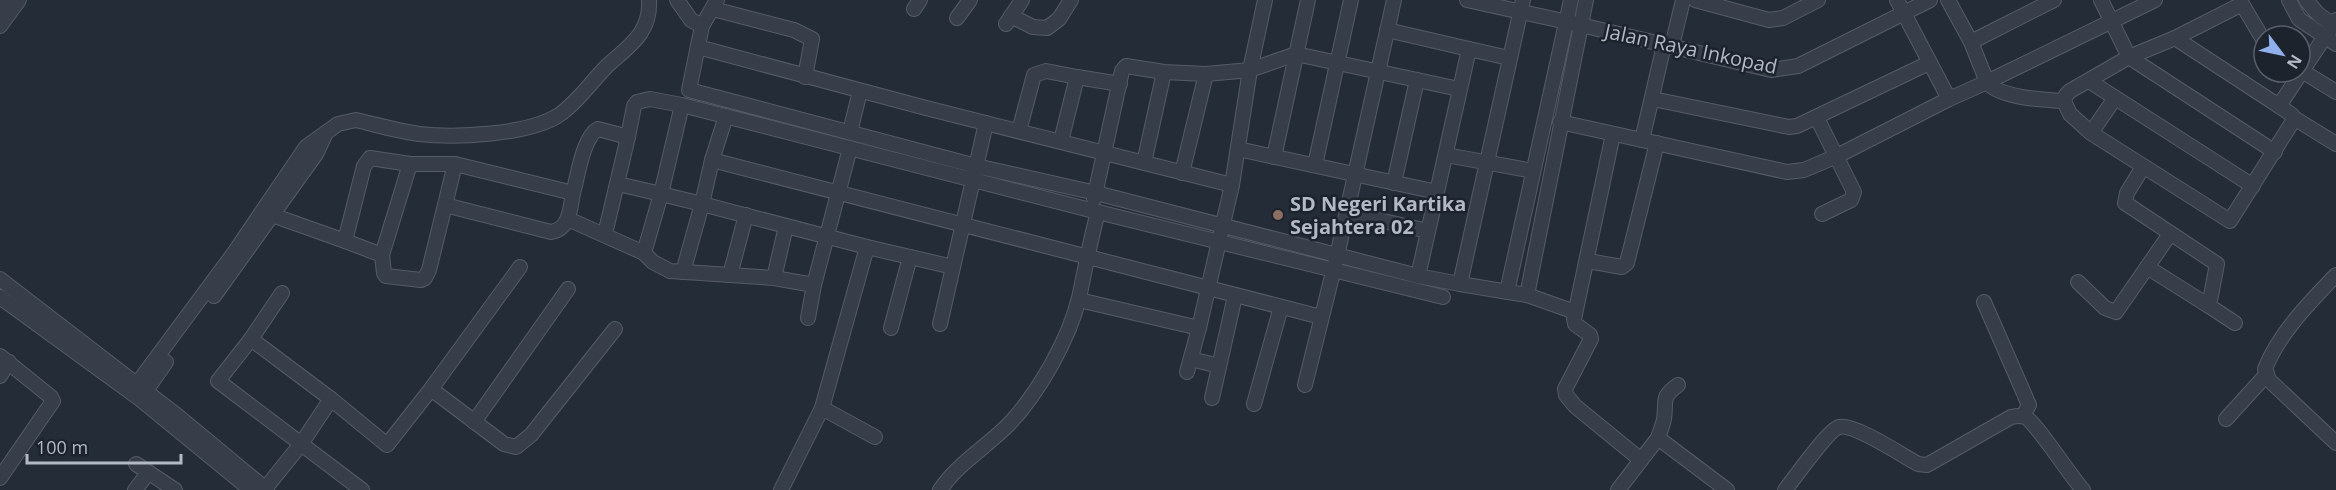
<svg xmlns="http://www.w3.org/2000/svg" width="2336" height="490" viewBox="0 0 2336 490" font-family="'Open Sans',sans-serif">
  <rect width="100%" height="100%" fill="#242c38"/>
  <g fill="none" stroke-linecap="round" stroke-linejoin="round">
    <defs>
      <g id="minor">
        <path d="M 677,0 L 691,20 L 702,26 L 717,0"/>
        <path d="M 1467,0 L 1581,25 L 1771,70 L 1798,66 L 1930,0"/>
        <path d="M 1695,0 L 1769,20 L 1783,18 L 1818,0"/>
        <path d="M 1948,0 L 1971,42 L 1987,82 L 2155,0"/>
        <path d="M 2101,0 L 2129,57 L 2275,152"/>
        <path d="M 2289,0 L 2299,19 L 2336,44"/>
        <path d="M 2306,0 L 2318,14 L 2336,27"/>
        <path d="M 0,7 L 5,0"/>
        <path d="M 713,9 L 794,30 L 812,39 L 805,77"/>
        <path d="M 914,9 L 920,0"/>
        <path d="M 1011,16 L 1033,27 L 1047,28 L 1059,19 L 1071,0"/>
        <path d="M 957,18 L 970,0"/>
        <path d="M 1006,24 L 1022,0"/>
        <path d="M 0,26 L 19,0"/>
        <path d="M 702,26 L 689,90 L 976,166 L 1096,193 L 1418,276 L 1460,284 L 1523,0"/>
        <path d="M 1387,30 L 1469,49"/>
        <path d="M 2175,38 L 2279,106"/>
        <path d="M 2264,41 L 2242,4 L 2175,38 L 2129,57 L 2070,91 L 2066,95 L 2064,101 L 2070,114 L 2091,133 L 2230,221 L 2293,121 L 2292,115 L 2279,106 L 2302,71 L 2336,92"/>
        <path d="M 1971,42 L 2054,0"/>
        <path d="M 1672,46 L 1683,0"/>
        <path d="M 698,47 L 926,108 L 1232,185 L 1250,70 L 1265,0"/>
        <path d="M 2300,69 L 2302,71 L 2336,20"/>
        <path d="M 2089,81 L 2253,186"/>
        <path d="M 1653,99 L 1789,127 L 1797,126 L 1929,63"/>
        <path d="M 1949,99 L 1987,82 C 1999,98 2044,100 2064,101"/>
        <path d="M 682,105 L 661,194 L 702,204 L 712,160 L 726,116"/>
        <path d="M 1817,118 L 1854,192 L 1851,200 L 1822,214"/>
        <path d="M 2294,118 L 2336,144"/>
        <path d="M 1560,122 L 1642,140 L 1664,45"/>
        <path d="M 1019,131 L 1034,75 L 1046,71 L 1077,77"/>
        <path d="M 850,132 L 860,91"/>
        <path d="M 2091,133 L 2115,98"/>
        <path d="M 1613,134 L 1574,319 L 1575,324 L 1590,335 L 1591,339 L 1565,389 L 1566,395 L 1575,406 L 1641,460"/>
        <path d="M 1642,140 L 1787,172 L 1804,170 L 1837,156 L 1949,99 L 1897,0"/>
        <path d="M 1061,141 L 1077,77 L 1120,84"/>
        <path d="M 1238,149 L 1437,192 L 1469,49 L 1509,58"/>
        <path d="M 1446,155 L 1533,171"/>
        <path d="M 1274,157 L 1308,0"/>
        <path d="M 712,160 L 1321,317"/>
        <path d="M 1144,163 L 1164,72"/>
        <path d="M 455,164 L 445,205 L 551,232 C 570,229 570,209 573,193"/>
        <path d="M 1315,165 L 1351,0"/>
        <path d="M 2143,167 L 2127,193 L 2125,203 L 2217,264 L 2209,306 L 2235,323"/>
        <path d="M 1182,173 L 1206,74"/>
        <path d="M 1394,183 L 1417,80"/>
        <path d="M 618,184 L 661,194 L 644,253"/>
        <path d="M 1094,199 L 1122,71 L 1126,66 L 1164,72 L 1206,74 L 1250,70 L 1296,54 L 1459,89"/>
        <path d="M 1347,213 L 1428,231"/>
        <path d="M 272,215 L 345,241 L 364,166 L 370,158 L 410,164 L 455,164 L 573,193 C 578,176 583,137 598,129 L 628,137 L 634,106 L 637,102 L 650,99 L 682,105 L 1098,212 L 1443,297"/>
        <path d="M 568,219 L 644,253 L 653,262 L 670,271 L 774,278 L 814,285 L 850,148"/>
        <path d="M 605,234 L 628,137"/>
        <path d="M 345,241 L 382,255 L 384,273 L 386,276 L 421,280 L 425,278 L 429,270 L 445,205"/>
        <path d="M 382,255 L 410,164"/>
        <path d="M 1588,261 L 1622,267 L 1627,263 L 1657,143"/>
        <path d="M 2147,267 L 2209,306"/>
        <path d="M 683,272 L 702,204 L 867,247 L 953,267"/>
        <path d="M 730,275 L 746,215"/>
        <path d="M 2336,275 C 2310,302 2279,333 2265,369 L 2269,380 L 2336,443"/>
        <path d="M 1418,276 L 1437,192"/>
        <path d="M 774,278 L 786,226"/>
        <path d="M 0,279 L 174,413 L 267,490"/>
        <path d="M 2078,282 L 2105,308 L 2116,312 L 2170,234"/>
        <path d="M 1460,284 L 1527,295 L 1575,312"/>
        <path d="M 1507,292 L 1571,0"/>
        <path d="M 282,293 L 251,339 L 218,381 L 362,490"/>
        <path d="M 1527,295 L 1586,0"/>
        <path d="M 214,296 L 316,154 L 325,135"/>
        <path d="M 0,297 L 140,399 L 251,490"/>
        <path d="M 1079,300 L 1199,328 L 1232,185"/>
        <path d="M 1984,302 L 2029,405 L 2023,416"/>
        <path d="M 808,318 L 814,285"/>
        <path d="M 940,324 L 986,123"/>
        <path d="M 891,328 L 910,257"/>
        <path d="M 251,339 L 331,399 L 387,445 L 431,389 L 520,267"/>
        <path d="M 0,356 L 51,397 L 53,401 L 0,478"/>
        <path d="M 1191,359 L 1219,366"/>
        <path d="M 1187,372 L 1199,328"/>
        <path d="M 0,376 L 9,362"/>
        <path d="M 1305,385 L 1337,256 L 1394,0"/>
        <path d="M 431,389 L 504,444 L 516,447 L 531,435 L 615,329"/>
        <path d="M 131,392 L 234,253 L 306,147 L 338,124 L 356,120 C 377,125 398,131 419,134 C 455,138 528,135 559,115 C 578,102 591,82 607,66 C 629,46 651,33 649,0"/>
        <path d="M 141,398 L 166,362"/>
        <path d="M 1212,398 L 1235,296"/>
        <path d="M 1254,404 L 1281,307"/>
        <path d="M 822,408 L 875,437"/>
        <path d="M 2226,419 L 2267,374"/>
        <path d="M 474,422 L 568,289"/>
        <path d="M 1658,438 C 1660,431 1663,425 1664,419 C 1667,400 1660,398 1678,385"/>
        <path d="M 136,464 L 175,490"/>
        <path d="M 135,490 L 148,473"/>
        <path d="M 264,490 L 301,444 L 331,399"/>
        <path d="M 781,490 L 822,408 L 867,247"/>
        <path d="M 940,490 C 958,463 988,446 1010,423 C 1039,392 1069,339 1079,298 C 1085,270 1090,241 1098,212"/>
        <path d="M 1618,490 L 1658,438 L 1727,490"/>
        <path d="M 1785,490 C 1794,479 1828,430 1839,427 C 1854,423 1903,456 1918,464 L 1927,465 L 2011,417 C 2016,416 2020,415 2025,417 C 2035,421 2071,477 2083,490"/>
      </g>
    </defs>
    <!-- minor casing -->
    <use href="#minor" stroke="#565c67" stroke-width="16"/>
    <!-- minor -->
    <use href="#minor" stroke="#373e49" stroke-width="14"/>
  </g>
  <!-- markers -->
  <circle fill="#8d6e63" stroke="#1d232d" stroke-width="2" cx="1278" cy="215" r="6"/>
  <g text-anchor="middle" stroke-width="5" stroke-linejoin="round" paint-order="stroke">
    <!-- street labels -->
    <g font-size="20" fill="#b3b9c5" stroke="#1d232d">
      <text transform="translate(1691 49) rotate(12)" y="7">Jalan Raya Inkopad</text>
    </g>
    <!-- poi labels -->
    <g font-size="20" font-weight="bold" fill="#b3b9c5" stroke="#1d232d" text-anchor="start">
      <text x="1290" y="211">SD Negeri Kartika<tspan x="1290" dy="23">Sejahtera 02</tspan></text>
    </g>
  </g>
  <!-- north arrow -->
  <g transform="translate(2282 54) rotate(122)"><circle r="28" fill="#1d232d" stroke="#595f6a" stroke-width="1.5"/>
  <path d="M0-4.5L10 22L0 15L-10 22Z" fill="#8fb0ed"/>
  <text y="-9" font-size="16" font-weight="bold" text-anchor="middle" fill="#b3b9c5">N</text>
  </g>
  <!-- scale -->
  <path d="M27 454v9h154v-9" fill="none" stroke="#b3b9c5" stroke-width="3"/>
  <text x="36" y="454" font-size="18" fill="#b3b9c5" stroke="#1d232d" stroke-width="4.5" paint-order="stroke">100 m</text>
</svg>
